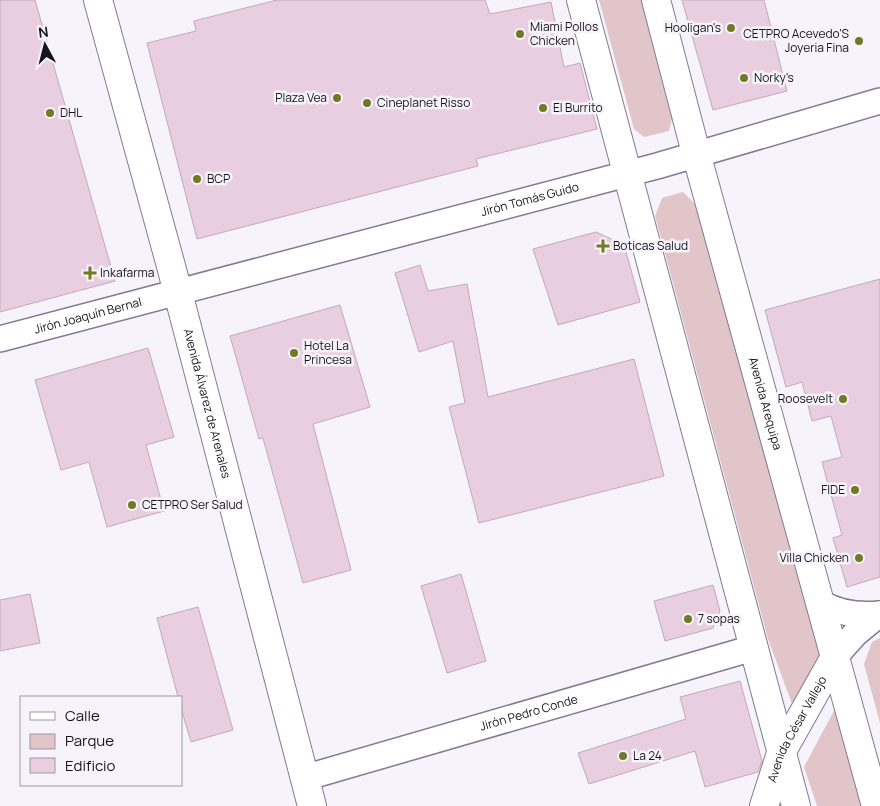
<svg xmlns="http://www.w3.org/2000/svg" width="880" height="806" viewBox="0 0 880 806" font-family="Manrope,sans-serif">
  <rect width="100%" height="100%" fill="#f6f4fa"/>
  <!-- green -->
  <g fill="#e1c5c8">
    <path d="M 599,0 L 641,0 L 672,119 L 669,131 L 644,137 L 634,129 Z"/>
    <path d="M 683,192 L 697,206 L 822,657 L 792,704 L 768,639 L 655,216 L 662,198 Z"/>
    <path d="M 880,638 L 880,723 L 864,664 L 872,642 Z"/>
    <path d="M 838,703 L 866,806 L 817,806 L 804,767 Z"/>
  </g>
  <!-- building -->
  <g fill="#e9cde1" stroke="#c3a8bb">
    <path d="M 0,0 L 35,0 L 115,281 L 0,312 Z"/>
    <path d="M 277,0 L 485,0 L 490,14 L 551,2 L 564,67 L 580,63 L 597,129 L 476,159 L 478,166 L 197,239 L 147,43 L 196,31 L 194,21 Z"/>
    <path d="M 682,0 L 764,0 L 787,91 L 713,110 Z"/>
    <path d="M 596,232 L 624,245 L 640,302 L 558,325 L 533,249 Z"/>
    <path d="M 420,265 L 428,291 L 467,284 L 488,397 L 634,359 L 664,476 L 479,523 L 449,407 L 465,403 L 453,341 L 419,352 L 395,273 Z"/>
    <path d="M 880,279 L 880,577 L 847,587 L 833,538 L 842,535 L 822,462 L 842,457 L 831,416 L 812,421 L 802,382 L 786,387 L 765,310 Z"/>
    <path d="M 340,305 L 370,407 L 313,424 L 351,570 L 303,583 L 263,438 L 259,439 L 230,336 Z"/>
    <path d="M 148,348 L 174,437 L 146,445 L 164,511 L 107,527 L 89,462 L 61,470 L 35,380 Z"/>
    <path d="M 461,574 L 486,661 L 447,673 L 421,586 Z"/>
    <path d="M 713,585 L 720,611 L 713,628 L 665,641 L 654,601 Z"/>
    <path d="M 30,594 L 40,643 L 0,651 L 0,600 Z"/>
    <path d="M 198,607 L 233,730 L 191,742 L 181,708 L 181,697 L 178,697 L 157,618 Z"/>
    <path d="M 740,681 L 762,761 L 758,772 L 705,787 L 695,751 L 589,784 L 578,753 L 686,719 L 680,697 Z"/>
  </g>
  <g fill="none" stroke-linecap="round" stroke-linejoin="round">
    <defs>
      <g id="street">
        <path id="s1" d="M 0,339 L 657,166 L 880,101"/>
        <path d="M 821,603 C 840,614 859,616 880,614"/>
        <path d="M 836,655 L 855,634 L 879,614"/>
        <path id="s2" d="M 304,778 L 753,648"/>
      </g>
      <g id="secondary">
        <path id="s3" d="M 98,0 L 171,266 L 312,806"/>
        <path d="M 581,0 L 796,806"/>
        <path id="s4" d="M 656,0 L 696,153 L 876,806"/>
        <path id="s5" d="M 764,806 L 781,753 L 836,655"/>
      </g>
    </defs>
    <!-- street casing -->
    <use href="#street" stroke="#837a95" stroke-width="28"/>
    <!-- secondary casing -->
    <use href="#secondary" stroke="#837a95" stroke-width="30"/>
    <!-- street -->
    <use href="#street" stroke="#fff" stroke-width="25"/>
    <!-- secondary -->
    <use href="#secondary" stroke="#fff" stroke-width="28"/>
  </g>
  <!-- markers -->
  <g fill="#707a25" stroke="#f6f4fa" stroke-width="2">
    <circle cx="731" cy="28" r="5"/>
    <circle cx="520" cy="34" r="5"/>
    <circle cx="859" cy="41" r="5"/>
    <circle cx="744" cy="78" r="5"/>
    <circle cx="337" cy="98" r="5"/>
    <circle cx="367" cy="103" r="5"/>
    <circle cx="543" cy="108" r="5"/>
    <circle cx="50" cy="113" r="5"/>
    <circle cx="197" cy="179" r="5"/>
    <path d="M600.5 238.5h5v5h5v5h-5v5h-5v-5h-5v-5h5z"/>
    <path d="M87.5 265.5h5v5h5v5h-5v5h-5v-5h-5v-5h5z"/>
    <circle cx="294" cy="353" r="5"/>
    <circle cx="843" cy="399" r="5"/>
    <circle cx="855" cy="490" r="5"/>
    <circle cx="132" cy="505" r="5"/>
    <circle cx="859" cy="558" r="5"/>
    <circle cx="688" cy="619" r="5"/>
    <circle cx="623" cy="756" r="5"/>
  </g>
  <g text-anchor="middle" stroke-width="5" stroke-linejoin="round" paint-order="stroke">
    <!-- poi labels -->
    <g font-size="12" fill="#16131d" stroke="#f6f4fa" text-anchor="start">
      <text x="530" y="31">Miami Pollos<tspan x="530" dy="14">Chicken</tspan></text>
      <text x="721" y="32" text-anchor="end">Hooligan's</text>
      <text x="849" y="38" text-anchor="end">CETPRO Acevedo'S<tspan x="849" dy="14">Joyeria Fina</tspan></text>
      <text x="754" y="82">Norky's</text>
      <text x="327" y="102" text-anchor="end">Plaza Vea</text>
      <text x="377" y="107">Cineplanet Risso</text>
      <text x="553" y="112">El Burrito</text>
      <text x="60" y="117">DHL</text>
      <text x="207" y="183">BCP</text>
      <text x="613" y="250">Boticas Salud</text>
      <text x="100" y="277">Inkafarma</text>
      <text x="304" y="350">Hotel La<tspan x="304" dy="14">Princesa</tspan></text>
      <text x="833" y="403" text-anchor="end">Roosevelt</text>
      <text x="845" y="494" text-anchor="end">FIDE</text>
      <text x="142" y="509">CETPRO Ser Salud</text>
      <text x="849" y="562" text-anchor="end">Villa Chicken</text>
      <text x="698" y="623">7 sopas</text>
      <text x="633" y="760">La 24</text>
    </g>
    <!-- street labels -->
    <g font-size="12" fill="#16131d" stroke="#f6f4fa">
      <text dy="4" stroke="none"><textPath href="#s1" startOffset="548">Jirón Tomás Guido</textPath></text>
      <text dy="4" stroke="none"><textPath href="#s1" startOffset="91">Jirón Joaquín Bernal</textPath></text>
      <text dy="4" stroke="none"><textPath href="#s3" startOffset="418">Avenida Álvarez de Arenales</textPath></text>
      <text dy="4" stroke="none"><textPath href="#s4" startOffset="418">Avenida Arequipa</textPath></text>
      <text dy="4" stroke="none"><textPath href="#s2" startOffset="234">Jirón Pedro Conde</textPath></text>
      <text dy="4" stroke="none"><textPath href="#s5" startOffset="84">Avenida César Vallejo</textPath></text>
    </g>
  </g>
  <!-- legend -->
  <rect x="20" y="696" width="162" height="90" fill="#f6f4fa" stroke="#9c9aa2"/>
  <rect x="30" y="712" width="25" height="8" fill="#ffffff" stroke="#9c9aa2"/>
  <text x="65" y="721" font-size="15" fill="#16131d">Calle</text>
  <rect x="30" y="734" width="25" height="15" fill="#e1c5c8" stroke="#9c9aa2"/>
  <text x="65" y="746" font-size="15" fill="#16131d">Parque</text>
  <rect x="30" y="758" width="25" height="15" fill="#e9cde1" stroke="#9c9aa2"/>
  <text x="65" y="771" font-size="15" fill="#16131d">Edificio</text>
  <!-- north arrow -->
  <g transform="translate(45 45) rotate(353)" stroke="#f6f4fa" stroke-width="4" paint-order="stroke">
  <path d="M0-4L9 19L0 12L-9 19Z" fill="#16131d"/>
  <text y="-8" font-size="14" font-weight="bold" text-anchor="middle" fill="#16131d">N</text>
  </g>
</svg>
